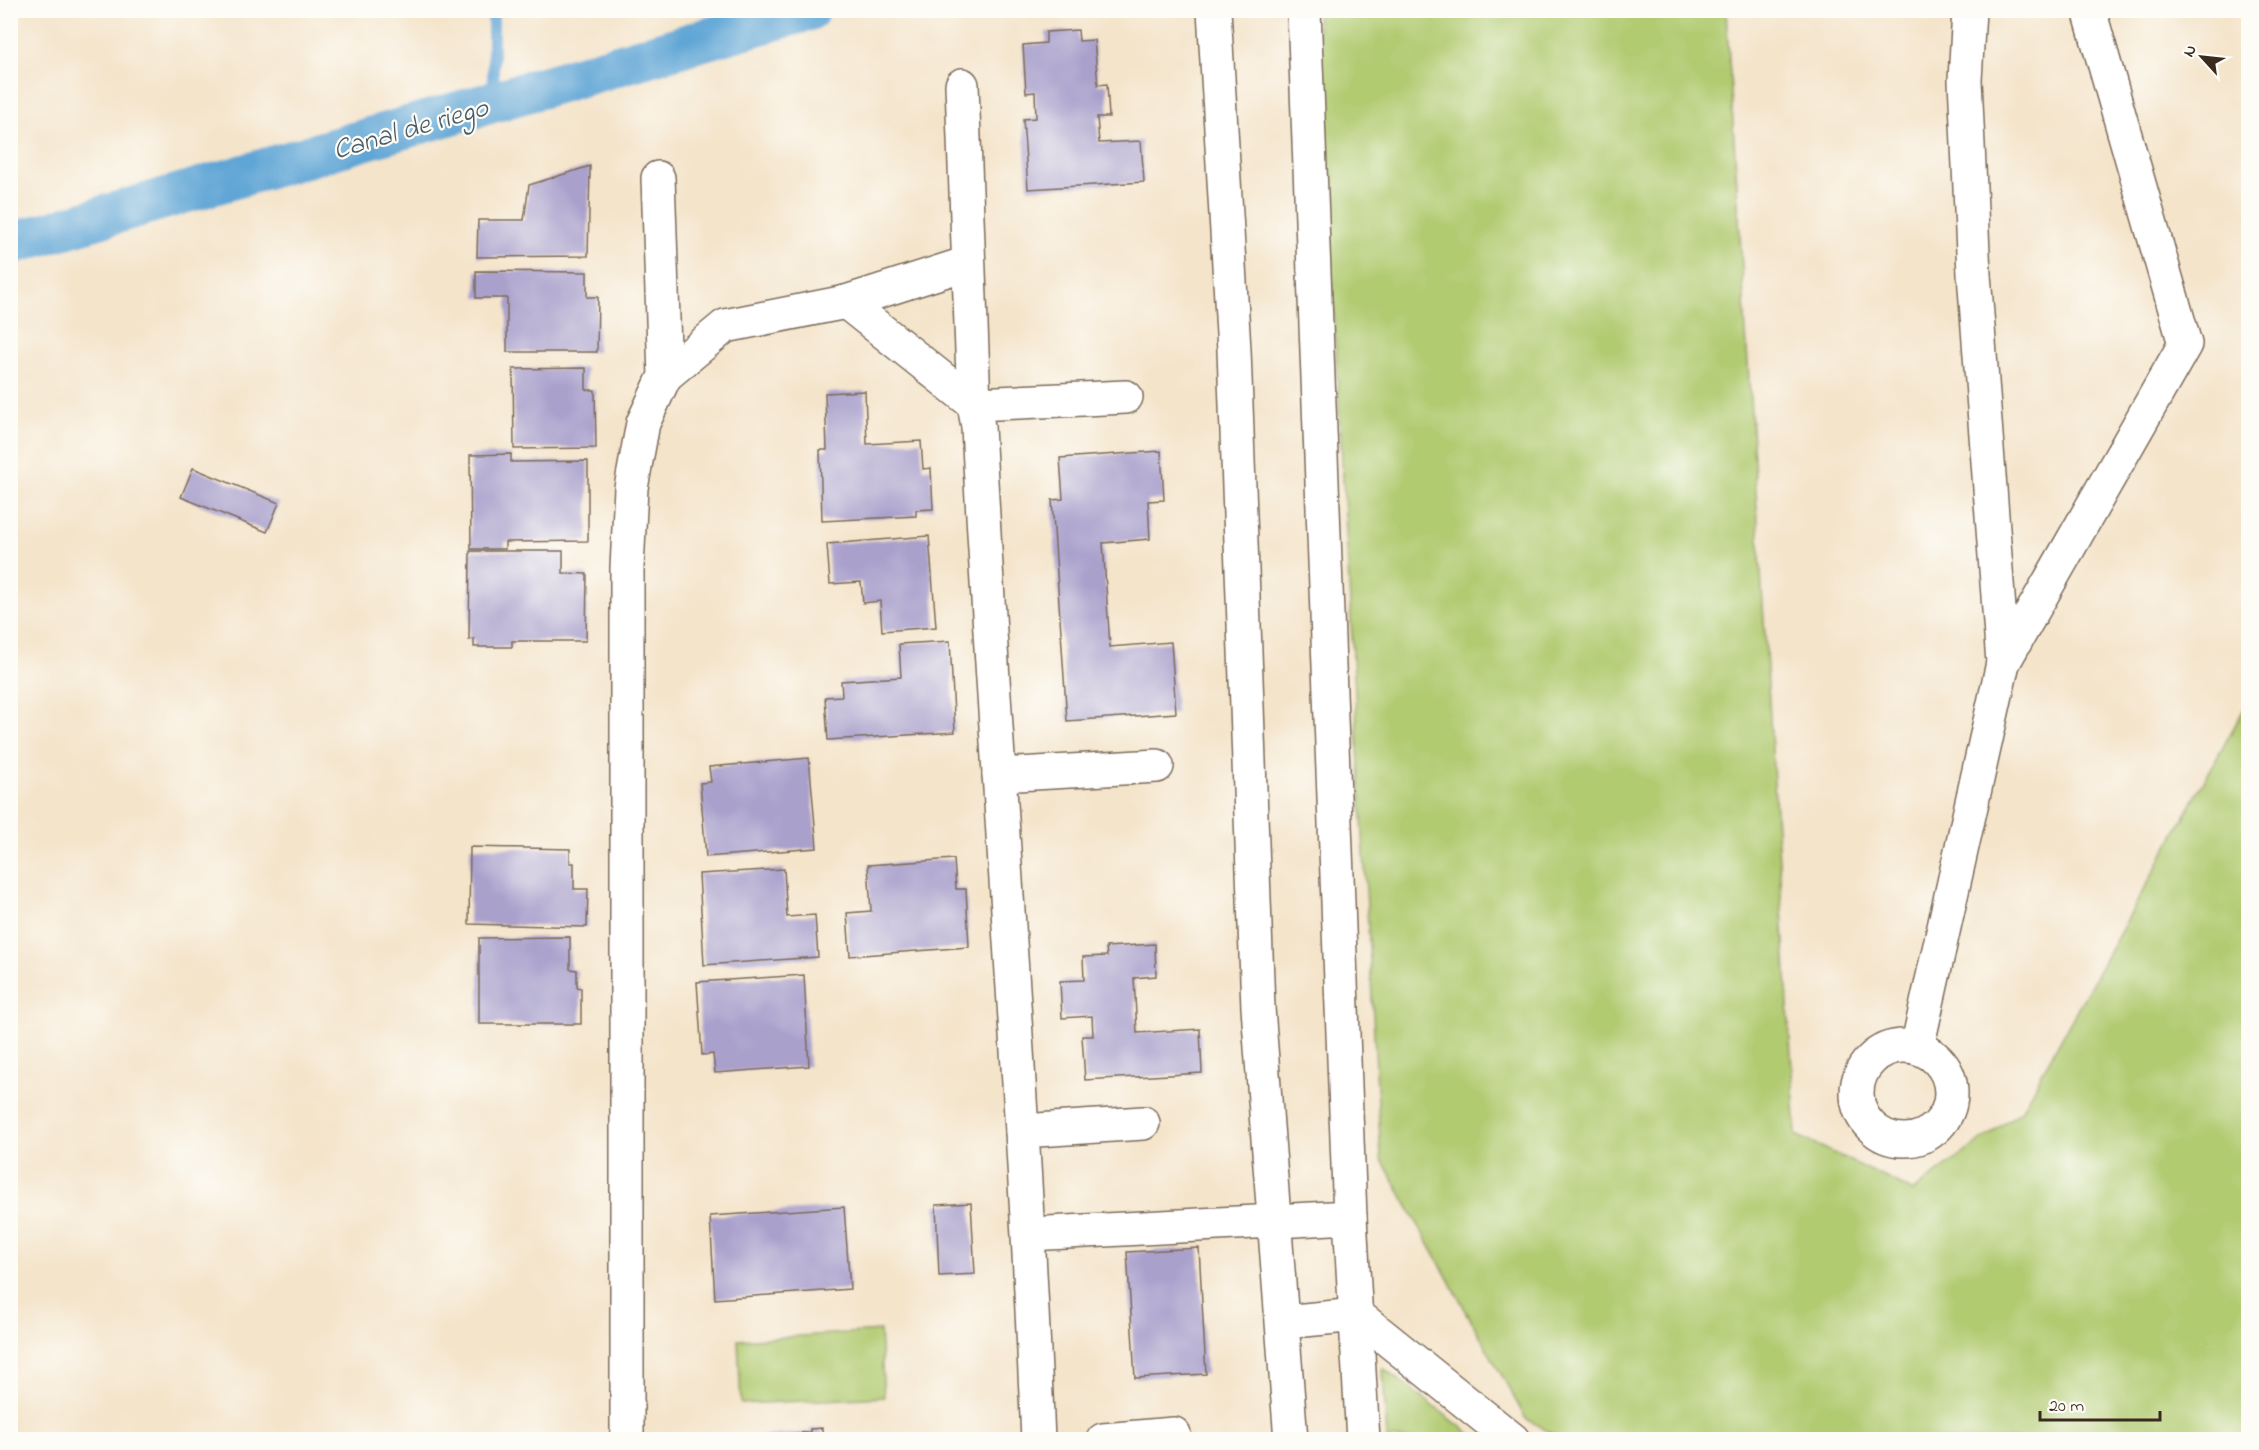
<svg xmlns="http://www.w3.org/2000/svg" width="2259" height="1450" viewBox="0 0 2259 1450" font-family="'Indie Flower',sans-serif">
  <rect width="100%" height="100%" fill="#fdfcf7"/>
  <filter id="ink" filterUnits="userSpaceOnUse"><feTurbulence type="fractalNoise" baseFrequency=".0167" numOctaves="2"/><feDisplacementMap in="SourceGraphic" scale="12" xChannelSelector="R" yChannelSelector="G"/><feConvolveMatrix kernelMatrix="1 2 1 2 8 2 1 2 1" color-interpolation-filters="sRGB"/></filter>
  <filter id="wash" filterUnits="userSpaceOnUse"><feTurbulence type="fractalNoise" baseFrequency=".008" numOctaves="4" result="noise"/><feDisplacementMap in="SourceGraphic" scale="24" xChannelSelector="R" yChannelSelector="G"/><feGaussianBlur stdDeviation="1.35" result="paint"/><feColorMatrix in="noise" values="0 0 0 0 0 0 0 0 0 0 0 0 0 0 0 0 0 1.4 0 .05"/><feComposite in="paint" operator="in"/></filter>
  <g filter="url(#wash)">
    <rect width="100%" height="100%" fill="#f4e4ca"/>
    <!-- green -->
    <g fill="#b1cb71" stroke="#767a48" stroke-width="1.5">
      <path d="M 1317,11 L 1726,11 L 1796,1135 L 1913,1191 L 2021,1111 L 2248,702 L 2248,1439 L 1564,1440 L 1526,1419 L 1381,1158 Z"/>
      <path d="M 880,1331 L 884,1397 L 741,1404 L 738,1340 Z"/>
      <path d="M 1383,1368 L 1477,1439 L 1387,1439 Z"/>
    </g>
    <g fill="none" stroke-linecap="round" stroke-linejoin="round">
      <!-- stream -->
      <path stroke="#5fa5d5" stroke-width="12" d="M 493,102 L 493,10"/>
      <!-- canal -->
      <path stroke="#5fa5d5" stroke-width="42" d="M 10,244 L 703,40 L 809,10"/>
    </g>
    <g id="blocks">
      <!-- building -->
      <g fill="#a9a0cc">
        <path d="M 1078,30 L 1079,41 L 1094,40 L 1098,85 L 1107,84 L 1109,117 L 1097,117 L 1099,143 L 1141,141 L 1144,182 L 1028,189 L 1023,119 L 1036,118 L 1035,92 L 1026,93 L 1023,45 L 1046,43 L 1046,32 Z"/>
        <path d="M 590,166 L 588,256 L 477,257 L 478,220 L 524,220 L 529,185 Z"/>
        <path d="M 476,271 L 587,272 L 587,297 L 598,297 L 597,352 L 507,352 L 507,298 L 476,298 Z"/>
        <path d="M 586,368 L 586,390 L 595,390 L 596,448 L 514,449 L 513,369 Z"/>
        <path d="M 865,391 L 867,444 L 921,441 L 923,469 L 931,468 L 933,509 L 916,510 L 916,516 L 822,521 L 820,450 L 827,450 L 825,393 Z"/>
        <path d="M 1161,451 L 1164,500 L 1148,501 L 1150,539 L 1103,543 L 1110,647 L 1171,642 L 1176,713 L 1067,721 L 1052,500 L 1063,499 L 1060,458 Z"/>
        <path d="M 511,454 L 511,462 L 588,461 L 588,541 L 505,542 L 505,549 L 471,549 L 470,455 Z"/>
        <path d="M 193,468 L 279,503 L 267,532 L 181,497 Z"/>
        <path d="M 929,536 L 936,627 L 882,631 L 880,601 L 863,603 L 861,582 L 830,584 L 827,544 Z"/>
        <path d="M 470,551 L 563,551 L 563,573 L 587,574 L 586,641 L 512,641 L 512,647 L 474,647 L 474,639 L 469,640 Z"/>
        <path d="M 950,641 L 955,732 L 828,740 L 825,697 L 842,696 L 841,681 L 901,677 L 899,644 Z"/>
        <path d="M 809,758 L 817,848 L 706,857 L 700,783 L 711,782 L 709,767 Z"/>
        <path d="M 470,847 L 570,849 L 570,863 L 574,863 L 574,889 L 588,889 L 587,927 L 469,924 Z"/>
        <path d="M 954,859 L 956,889 L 966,889 L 969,947 L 850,956 L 847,913 L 871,911 L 868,865 Z"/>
        <path d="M 784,869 L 787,917 L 815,915 L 818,957 L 704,965 L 699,874 Z"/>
        <path d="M 570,937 L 570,969 L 577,970 L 577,987 L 581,988 L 581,1024 L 479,1024 L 479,938 Z"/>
        <path d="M 1155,944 L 1156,976 L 1134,978 L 1137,1033 L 1200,1029 L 1202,1073 L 1085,1080 L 1082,1036 L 1093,1036 L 1092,1016 L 1062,1018 L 1060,981 L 1084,980 L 1083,957 L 1107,956 L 1106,947 Z"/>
        <path d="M 804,975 L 809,1066 L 715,1073 L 713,1054 L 702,1055 L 697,982 Z"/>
        <path d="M 971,1203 L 975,1274 L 939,1276 L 936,1205 Z"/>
        <path d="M 844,1207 L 850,1289 L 715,1299 L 710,1216 Z"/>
        <path d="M 1199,1248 L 1206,1374 L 1135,1378 L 1127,1252 Z"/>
        <path d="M 822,1428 L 822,1440 L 741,1440 L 741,1438 L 810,1432 L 810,1429 Z"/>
      </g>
    </g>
  </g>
  <g filter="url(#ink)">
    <use href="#blocks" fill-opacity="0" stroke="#7c6b5a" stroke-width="1.5"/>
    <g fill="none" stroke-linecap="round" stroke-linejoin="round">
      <defs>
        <g id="street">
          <path d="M 1214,10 L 1234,350 L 1258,1008 L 1291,1440"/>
          <path d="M 1304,10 L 1350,1217 L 1363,1440"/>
          <path d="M 962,85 L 974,404 L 1126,397"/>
          <path d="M 846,302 L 974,404 L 978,427 C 996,765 1024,1102 1038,1440"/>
          <path d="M 665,376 L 725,326 L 846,302 L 968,263"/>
          <path d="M 2003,663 L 2185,344 L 2089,10"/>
          <path d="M 999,775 L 1157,766"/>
          <circle cx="1904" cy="1093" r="47"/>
          <path d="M 1917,1048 L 2003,663 L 1974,274 L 1965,80 L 1969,10"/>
          <path d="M 1022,1131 L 1143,1123"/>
          <path d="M 1029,1234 L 1350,1217"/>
          <path d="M 1283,1322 L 1357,1315 L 1513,1440"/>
          <path d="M 627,1440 L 627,568 L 631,488 L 643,423 L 665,376 L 658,178"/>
          <path d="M 1103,1440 L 1174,1434"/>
        </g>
      </defs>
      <!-- street casing -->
      <use href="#street" stroke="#7c6b5a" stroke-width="36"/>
      <!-- street -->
      <use href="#street" stroke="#fff" stroke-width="33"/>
    </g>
  </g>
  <g text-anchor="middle" stroke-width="4.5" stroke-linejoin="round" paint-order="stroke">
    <!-- water labels -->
    <g font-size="28" font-style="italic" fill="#495b67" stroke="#fdfcf7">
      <text transform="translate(410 127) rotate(-16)" y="10">Canal de riego</text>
    </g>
  </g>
  <!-- margin -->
  <rect width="2259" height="1450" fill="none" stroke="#fdfcf7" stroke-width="36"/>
  <!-- north arrow -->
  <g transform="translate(2202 57) rotate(297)" stroke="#fdfcf7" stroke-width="4.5" paint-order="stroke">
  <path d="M0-4.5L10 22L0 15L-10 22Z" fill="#3b2a1e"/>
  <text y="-9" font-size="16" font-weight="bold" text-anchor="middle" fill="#3b2a1e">N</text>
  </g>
  <!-- scale -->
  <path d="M2040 1411v9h120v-9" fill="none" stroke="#3b2a1e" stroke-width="3"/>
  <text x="2049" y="1411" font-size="18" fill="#3b2a1e" stroke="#fdfcf7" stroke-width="4.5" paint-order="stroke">20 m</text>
</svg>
